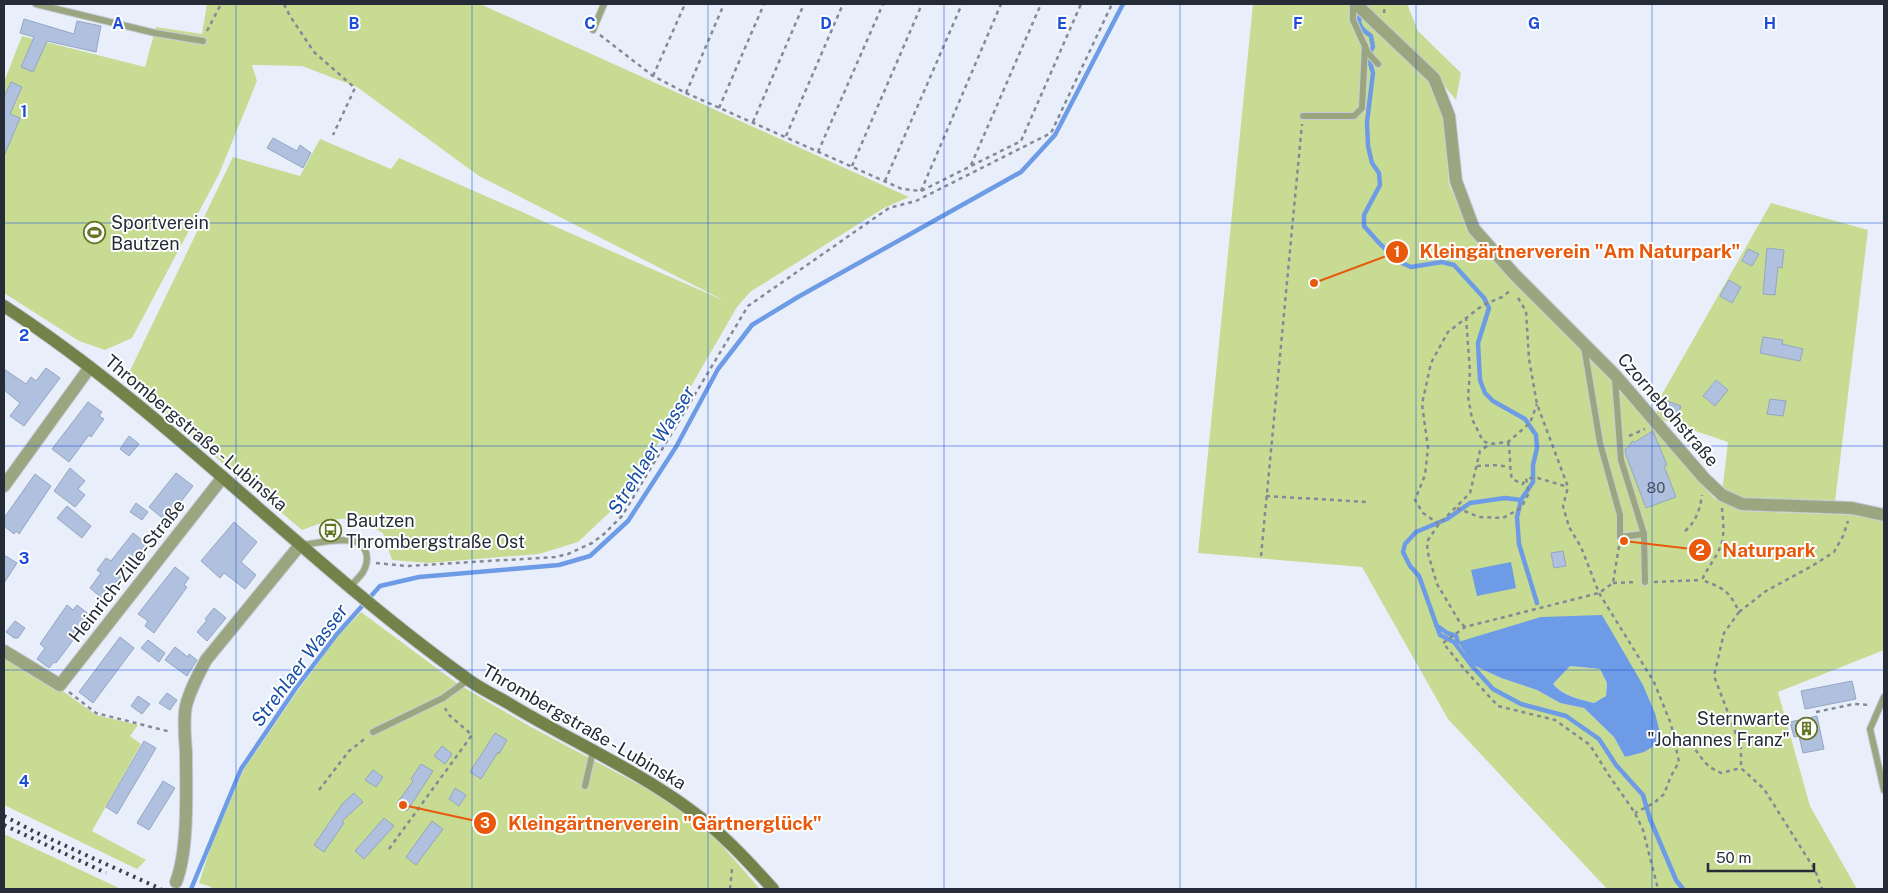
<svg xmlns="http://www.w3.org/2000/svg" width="1888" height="893" viewBox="0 0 1888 893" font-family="'Public Sans',sans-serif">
  <rect width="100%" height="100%" fill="#e8effb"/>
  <!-- green -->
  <g fill="#c7db93" fill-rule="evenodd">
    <path d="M 207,4 L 480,4 L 909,197 L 884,208 L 750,292 L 737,307 L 628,495 L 578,542 L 539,554 L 428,563 L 392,560 L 383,533 C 346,513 341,516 302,530 L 125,381 L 233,157 L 300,176 L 320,139 L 391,169 L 399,158 L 725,301 L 479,176 L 357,87 L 302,66 L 252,65 L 257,81 L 219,174 L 132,338 L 105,350 L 79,341 L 4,293 L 4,82 L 22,36 L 145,67 L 156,27 L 202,34 Z"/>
    <path d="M 1253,4 L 1352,4 L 1430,79 L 1444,116 L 1449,184 L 1468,229 L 1579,345 L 1714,498 L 1746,511 L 1859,515 L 1884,519 L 1884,650 L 1778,692 L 1810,806 L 1857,889 L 1607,889 L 1448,719 L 1362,567 L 1198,553 ZM 1601,615 L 1643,685 L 1655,713 L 1625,757 L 1614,737 L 1584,708 L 1560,703 L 1537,690 L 1501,678 L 1473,665 Z"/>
    <path d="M 1361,4 L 1407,4 L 1418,31 L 1461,73 L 1456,100 L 1436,76 Z"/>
    <path d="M 1771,203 L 1868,230 L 1835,502 L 1744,499 L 1722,492 L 1728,442 L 1657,418 L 1657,403 Z"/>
    <path d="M 361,612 L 458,684 L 531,727 L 657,794 L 703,824 L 760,889 L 211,889 L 211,887 L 199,883 L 211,846 L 244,769 L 296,693 L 338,636 Z"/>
    <path d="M 4,654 L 60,689 L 96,715 L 138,725 L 130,736 L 141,744 L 92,831 L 146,860 L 137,869 L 4,805 Z"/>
    <path d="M 1570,666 L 1600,669 L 1607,683 L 1606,696 L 1594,703 C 1579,699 1564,696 1553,684 Z"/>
    <path d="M 4,834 L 121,889 L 4,889 Z"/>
  </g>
  <!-- water -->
  <g fill="#6e9be6" fill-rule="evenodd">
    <path d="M 1511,562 L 1516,588 L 1477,596 L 1471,570 Z"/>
    <path d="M 1602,615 L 1643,685 L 1655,713 L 1662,741 L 1644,752 L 1625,757 L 1614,737 L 1584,708 L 1560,703 L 1537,690 L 1501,678 L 1473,665 L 1458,642 L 1541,617 ZM 1570,666 L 1600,669 L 1607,683 L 1606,696 L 1594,703 C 1579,699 1563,696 1553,684 Z"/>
  </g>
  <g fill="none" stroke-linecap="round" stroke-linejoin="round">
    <!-- stream -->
    <g stroke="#6e9be6" stroke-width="4.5">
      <path d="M 1361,12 C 1356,24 1361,29 1371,36 L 1373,47 L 1368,56 L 1373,73 L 1367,122 L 1368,146 L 1372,163 L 1379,173 L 1380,185 L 1364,215 L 1364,226 L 1380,244 L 1400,262 L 1411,267 L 1442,262 L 1454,265 L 1484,298 L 1489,308 L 1478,343 L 1480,380 L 1485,393 L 1493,401 L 1525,419 L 1536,435 L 1537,448 L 1533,465 L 1533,482 L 1521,500 L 1517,517 L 1519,544 L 1537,603"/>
      <path d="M 1521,500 L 1505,498 L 1470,503 L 1447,519 L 1416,532 L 1405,544 L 1403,552 L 1410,566 L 1419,576 L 1440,635 L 1454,642 L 1472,666 L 1493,689 L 1521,704 L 1566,716 L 1599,739 L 1616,765 L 1643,795 L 1650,819 L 1676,880 L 1683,889"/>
      <path d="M 1436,625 L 1447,633 L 1456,636 L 1458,642 L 1454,642"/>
      <path d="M 191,889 L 241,769 L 296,688 L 337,634 L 380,586 L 419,577 L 559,565 L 590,556 L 628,521 L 676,447 L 718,369 L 752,325 L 798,297 L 1021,172 L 1055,135 L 1123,4"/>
    </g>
  </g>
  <!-- building -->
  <g fill="#afc1de" stroke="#94a6c2">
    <path d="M 24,19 L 74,34 L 77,21 L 101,26 L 96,52 L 47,41 L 33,72 L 21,67 L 34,37 L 20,33 Z"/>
    <path d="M 11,82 L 22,87 L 10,114 L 20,118 L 4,156 L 4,97 Z"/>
    <path d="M 273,138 L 297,151 L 300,145 L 311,153 L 303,168 L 267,148 Z"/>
    <path d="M 1767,248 L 1784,250 L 1782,268 L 1778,267 L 1775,295 L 1763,294 Z"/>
    <path d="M 1748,249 L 1759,254 L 1752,266 L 1742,261 Z"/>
    <path d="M 1729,280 L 1741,287 L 1732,303 L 1720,296 Z"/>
    <path d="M 1763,337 L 1783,340 L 1782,344 L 1803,349 L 1800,361 L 1760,353 Z"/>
    <path d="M 46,368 L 60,378 L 24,426 L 10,416 L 20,403 L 4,390 L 4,369 L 26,384 L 31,377 L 36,381 Z"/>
    <path d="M 1716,380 L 1728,390 L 1715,406 L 1703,396 Z"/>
    <path d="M 1770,399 L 1786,401 L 1783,416 L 1767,414 Z"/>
    <path d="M 1667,401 L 1681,406 L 1676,420 L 1663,415 Z"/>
    <path d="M 88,402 L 102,412 L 99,416 L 104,419 L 91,437 L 89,435 L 69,462 L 52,449 Z"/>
    <path d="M 1653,431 L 1667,465 L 1664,466 L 1676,497 L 1646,508 L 1626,455 L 1625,449 L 1629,447 L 1632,441 L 1635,442 Z"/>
    <path d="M 129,436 L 139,444 L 129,456 L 120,449 Z"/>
    <path d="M 70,468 L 85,481 L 78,489 L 85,495 L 75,507 L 54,491 Z"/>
    <path d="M 176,473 L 193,486 L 166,521 L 149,507 Z"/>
    <path d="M 35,474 L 51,486 L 19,534 L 16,531 L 14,534 L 4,526 L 4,518 Z"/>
    <path d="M 136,503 L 148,512 L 142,520 L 130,512 Z"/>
    <path d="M 67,506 L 91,526 L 82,538 L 57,518 Z"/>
    <path d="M 234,522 L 257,542 L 241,562 L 256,575 L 245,589 L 224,573 L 220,578 L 201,561 Z"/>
    <path d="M 133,533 L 147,544 L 103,599 L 90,588 L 101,573 L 97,570 L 106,558 L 111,561 Z"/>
    <path d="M 1563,551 L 1566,566 L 1554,568 L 1551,553 Z"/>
    <path d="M 4,555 L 17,563 L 4,583 Z"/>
    <path d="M 175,567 L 189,578 L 184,585 L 187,587 L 154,633 L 145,626 L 148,621 L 138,614 Z"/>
    <path d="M 67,605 L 73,610 L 77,605 L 91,616 L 56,663 L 54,662 L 49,668 L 37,659 L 45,648 L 40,644 Z"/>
    <path d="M 214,608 L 226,618 L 207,641 L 197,632 L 207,620 L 205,619 Z"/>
    <path d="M 15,621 L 25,628 L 18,638 L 14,638 L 6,632 Z"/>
    <path d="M 120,637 L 134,648 L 93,703 L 79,692 Z"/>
    <path d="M 148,640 L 165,653 L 159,662 L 141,648 Z"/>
    <path d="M 175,647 L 188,657 L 189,654 L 197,660 L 187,676 L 165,660 Z"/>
    <path d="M 1852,681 L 1856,699 L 1805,709 L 1801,691 Z"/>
    <path d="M 167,693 L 177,700 L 170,710 L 159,703 Z"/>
    <path d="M 138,696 L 150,704 L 142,714 L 131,706 Z"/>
    <path d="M 1817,716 L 1824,749 L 1803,753 L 1799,736 L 1794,737 L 1790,722 Z"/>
    <path d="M 495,733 L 507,740 L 499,754 L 498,752 L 481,779 L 470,772 Z"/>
    <path d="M 144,741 L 156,748 L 117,814 L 106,807 Z"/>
    <path d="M 442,746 L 452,754 L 445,764 L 434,756 Z"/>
    <path d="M 421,764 L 433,771 L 407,811 L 397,803 L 413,781 L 411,779 Z"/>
    <path d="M 373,770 L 383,777 L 376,787 L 365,780 Z"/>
    <path d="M 163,781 L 175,788 L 149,830 L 137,823 Z"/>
    <path d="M 455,788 L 466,795 L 459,806 L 449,799 Z"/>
    <path d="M 354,793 L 363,802 L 342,821 L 344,823 L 324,852 L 314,845 L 343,803 Z"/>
    <path d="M 384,818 L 394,826 L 364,859 L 355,851 Z"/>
    <path d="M 432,821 L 443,829 L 416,865 L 406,857 Z"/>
  </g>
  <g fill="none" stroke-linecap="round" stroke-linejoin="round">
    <defs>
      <g id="lane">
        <path d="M 36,4 L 155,33 L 203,41"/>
        <path d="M 1353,4 L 1353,20 L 1368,53 L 1378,64"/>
        <path d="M 593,30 L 604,4"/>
        <path d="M 1303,116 L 1354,116 L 1362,108 L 1365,46"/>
        <path d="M 1584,346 L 1600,443 L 1620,515 L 1620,537 L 1644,534"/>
        <path d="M 1615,379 L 1621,460 L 1644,534 L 1645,582"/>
        <path d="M 302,545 C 316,543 339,538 353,541 C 368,544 370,560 363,572 C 359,578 354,582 350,587"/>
        <path d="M 1884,697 L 1870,729 L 1884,790"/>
        <path d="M 373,732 L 443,698 L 468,680"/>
        <path d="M 585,786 L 593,751"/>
      </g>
      <g id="street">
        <path d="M 1356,4 L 1434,78 L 1449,116 L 1456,181 L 1474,229 L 1515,275 L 1615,375 L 1704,478 L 1722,495 L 1742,504 L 1852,508 L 1884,515"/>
        <path d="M 4,486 L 90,367"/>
        <path d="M 4,651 L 60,685 L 223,477"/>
        <path d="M 176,882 C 189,849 186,788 186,752 C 185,738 183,720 186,706 C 190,690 198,675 206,660 L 300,545"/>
      </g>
      <path id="secondary" d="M 4,306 C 170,414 305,563 466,678 C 479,688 494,695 508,703 C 567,739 633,768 689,809 C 721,832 747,860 773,889"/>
    </defs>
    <!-- lane casing -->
    <use href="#lane" stroke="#c5ccd8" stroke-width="8"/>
    <!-- street casing -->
    <use href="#street" stroke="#c5ccd8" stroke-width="14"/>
    <!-- secondary casing -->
    <use href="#secondary" stroke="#c5ccd8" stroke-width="14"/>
    <!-- path -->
    <g stroke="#838a96" stroke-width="2.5" stroke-dasharray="4 4" stroke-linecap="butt">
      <path d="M 284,4 L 290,16 L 314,52 L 355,88 L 333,135"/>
      <path d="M 1384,13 L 1385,4"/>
      <path d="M 207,31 L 221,4"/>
      <path d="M 600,35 L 653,76 L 686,93 L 902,189 L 921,191 L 1021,141 L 1081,4"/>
      <path d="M 653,76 L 685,4"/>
      <path d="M 686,93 L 724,4"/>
      <path d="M 719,108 L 764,4"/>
      <path d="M 753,122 L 804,4"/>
      <path d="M 786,136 L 843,4"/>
      <path d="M 818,152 L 883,4"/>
      <path d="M 971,165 L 1041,4"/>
      <path d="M 852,166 L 922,4"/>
      <path d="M 885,181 L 962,4"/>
      <path d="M 921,191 L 1001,4"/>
      <path d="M 1518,298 L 1526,311 L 1529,359 L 1537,404 L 1568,487 L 1563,506 L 1569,527 L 1581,547 L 1599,593 L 1654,682 L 1671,724 L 1679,762 L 1671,776 L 1664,794 L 1654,803 L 1635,813"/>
      <path d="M 1466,317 L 1470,372 L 1468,396 L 1472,419 L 1483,441 L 1490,444 L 1508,442 L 1530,423 L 1537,404"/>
      <path d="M 1629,436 L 1645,429"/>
      <path d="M 1508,442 C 1511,455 1509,466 1512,479 L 1523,484 L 1525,480"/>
      <path d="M 1477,466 L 1497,465 L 1509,467"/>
      <path d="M 1266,496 L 1367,502"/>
      <path d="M 1457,508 L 1479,517 L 1503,518 L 1521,508 L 1529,493 L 1526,478 L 1538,478 L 1568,487"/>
      <path d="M 1722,508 C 1723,520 1725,533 1721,545 C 1717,557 1707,568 1702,580 C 1723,588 1730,591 1739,612 L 1724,633 L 1714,676 L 1741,747 L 1741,768 L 1764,789 L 1815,870 L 1822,889"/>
      <path d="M 1439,524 L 1423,513 L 1415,500 L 1425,475 L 1428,448 L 1422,404 L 1431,363 L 1448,332 L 1483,305 L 1502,297 L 1511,290"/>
      <path d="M 1685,531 C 1696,522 1700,509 1702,495"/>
      <path d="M 1619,546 L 1613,583 L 1599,593 L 1465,627 L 1443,643 L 1466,671 L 1498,706 L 1555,720 L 1590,745 L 1608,774 L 1635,813 L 1643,830 L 1658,889"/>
      <path d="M 1261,556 L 1302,124"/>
      <path d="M 376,563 L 407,566 L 555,557 L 568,554 L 592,543 L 604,534 L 622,516 L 748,306 L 889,208 L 916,201 L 1051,133 L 1112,4"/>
      <path d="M 1654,582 L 1702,580"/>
      <path d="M 1613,583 L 1636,582"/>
      <path d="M 1739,612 L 1766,591 L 1812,566 L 1834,552 L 1843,536 L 1848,521"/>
      <path d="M 1465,627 L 1459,621 L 1437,584 L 1427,550 L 1428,540 L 1439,524 L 1470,493 L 1480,451 L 1490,444"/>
      <path d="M 69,692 L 96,713 L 171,732"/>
      <path d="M 1816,712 L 1854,704 L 1869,705"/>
      <path d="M 1675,740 C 1694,738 1697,757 1710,767 C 1713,769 1717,771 1721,773 L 1741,768"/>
      <path d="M 319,790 L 349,751 L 366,738"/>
      <path d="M 389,849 L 472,735 L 449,715 L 445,708"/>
      <path d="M 730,889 L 732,869"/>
    </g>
    <!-- lane -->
    <use href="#lane" stroke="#9ba680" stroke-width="6"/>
    <!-- street -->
    <use href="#street" stroke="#9ba680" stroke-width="12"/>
    <!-- secondary -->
    <use href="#secondary" stroke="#738248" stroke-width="12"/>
    <!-- rail -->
    <g stroke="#3a414d" stroke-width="4" stroke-dasharray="2.5 5" stroke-linecap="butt">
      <path d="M 4,816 L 35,832 L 161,889"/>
      <path d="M 4,825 L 106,873"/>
    </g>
  </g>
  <!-- grid -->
  <path fill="none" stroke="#1d4ed8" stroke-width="1" stroke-opacity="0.55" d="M 236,4 L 236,889M 472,4 L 472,889M 708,4 L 708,889M 944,4 L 944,889M 1180,4 L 1180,889M 1416,4 L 1416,889M 1652,4 L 1652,889M 4,223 L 1884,223M 4,446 L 1884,446M 4,670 L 1884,670"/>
  <!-- icons -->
  <defs>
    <symbol id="stadium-ring" viewBox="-11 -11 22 22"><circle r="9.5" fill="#fff" stroke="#647624" stroke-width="1.5"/><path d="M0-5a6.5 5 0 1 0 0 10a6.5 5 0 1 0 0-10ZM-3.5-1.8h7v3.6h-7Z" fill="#647624"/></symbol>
    <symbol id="bus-ring" viewBox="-11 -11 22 22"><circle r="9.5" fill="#fff" stroke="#647624" stroke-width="1.5"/><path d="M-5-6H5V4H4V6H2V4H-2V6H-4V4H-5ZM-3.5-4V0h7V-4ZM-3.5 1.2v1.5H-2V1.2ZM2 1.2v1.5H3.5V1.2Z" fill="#647624"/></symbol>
    <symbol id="building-ring" viewBox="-11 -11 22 22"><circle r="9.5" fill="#fff" stroke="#647624" stroke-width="1.5"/><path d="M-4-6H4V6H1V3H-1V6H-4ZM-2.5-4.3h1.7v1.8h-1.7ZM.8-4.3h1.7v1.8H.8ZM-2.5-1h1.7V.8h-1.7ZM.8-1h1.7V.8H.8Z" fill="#647624"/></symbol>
  </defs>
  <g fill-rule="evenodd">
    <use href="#stadium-ring" x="82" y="220" width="25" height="25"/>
    <use href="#bus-ring" x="318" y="518" width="25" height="25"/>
    <use href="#building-ring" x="1794" y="716" width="25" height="25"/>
  </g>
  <g text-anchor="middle" stroke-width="4" stroke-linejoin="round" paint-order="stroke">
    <!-- number labels -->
    <g font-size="15" fill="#485161">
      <text x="1656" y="493">80</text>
    </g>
    <!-- poi labels -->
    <g font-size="18" fill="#252c37" stroke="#fff" text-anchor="start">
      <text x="111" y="229">Sportverein<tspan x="111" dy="21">Bautzen</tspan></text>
      <text x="346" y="527">Bautzen<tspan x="346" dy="21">Thrombergstraße Ost</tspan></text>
      <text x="1790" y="725" text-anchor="end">Sternwarte<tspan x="1790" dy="21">"Johannes Franz"</tspan></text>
    </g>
    <!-- street labels -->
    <g font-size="18" fill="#252c37" stroke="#fff">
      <text transform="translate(1668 410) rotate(49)" y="6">Czornebohstraße</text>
      <text transform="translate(196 433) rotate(40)" y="6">Thrombergstraße - Lubinska</text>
      <text transform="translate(127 571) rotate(-52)" y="6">Heinrich-Zille-Straße</text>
      <text transform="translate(584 727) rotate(30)" y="6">Thrombergstraße - Lubinska</text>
    </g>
    <!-- water labels -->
    <g font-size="19" font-style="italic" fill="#174ea5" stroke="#fff">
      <text transform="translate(651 450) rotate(-58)" y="7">Strehlaer Wasser</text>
      <text transform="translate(299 665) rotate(-53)" y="7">Strehlaer Wasser</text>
    </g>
  </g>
  <g font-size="16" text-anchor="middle" font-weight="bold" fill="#1d4ed8" stroke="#fff" stroke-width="4" stroke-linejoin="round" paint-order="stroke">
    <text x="118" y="29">A</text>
    <text x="354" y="29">B</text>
    <text x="590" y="29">C</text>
    <text x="826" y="29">D</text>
    <text x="1062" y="29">E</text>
    <text x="1298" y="29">F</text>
    <text x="1534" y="29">G</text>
    <text x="1770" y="29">H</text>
    <text x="24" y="117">1</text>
    <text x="24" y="341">2</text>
    <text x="24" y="564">3</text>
    <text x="24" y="787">4</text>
  </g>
  <!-- callouts -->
  <path fill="none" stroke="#e8590c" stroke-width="2" d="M1314 283L1397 252M1624 541L1700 550M403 805L485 823"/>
  <g fill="#e8590c" stroke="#fff" stroke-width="2">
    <circle cx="1314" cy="283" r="5"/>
    <circle cx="1624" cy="541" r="5"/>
    <circle cx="403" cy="805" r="5"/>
    <circle cx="1397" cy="252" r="12"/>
    <circle cx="1700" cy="550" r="12"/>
    <circle cx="485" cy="823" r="12"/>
  </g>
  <g font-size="15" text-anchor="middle" font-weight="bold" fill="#fff">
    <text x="1397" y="257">1</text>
    <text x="1700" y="555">2</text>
    <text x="485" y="828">3</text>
  </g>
  <g font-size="19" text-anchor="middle" font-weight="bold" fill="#e8590c" stroke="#fff" stroke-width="4" stroke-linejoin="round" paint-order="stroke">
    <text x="1580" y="258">Kleingärtnerverein "Am Naturpark"</text>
    <text x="1769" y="557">Naturpark</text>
    <text x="665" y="830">Kleingärtnerverein "Gärtnerglück"</text>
  </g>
  <!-- border -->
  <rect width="1888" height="893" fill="none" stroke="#252c37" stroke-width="10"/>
  <!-- scale -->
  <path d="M1708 863v8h106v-8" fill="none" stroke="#252c37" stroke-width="2.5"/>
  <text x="1716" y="863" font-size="15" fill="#252c37" stroke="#ffffff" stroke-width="4" paint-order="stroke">50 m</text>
</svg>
